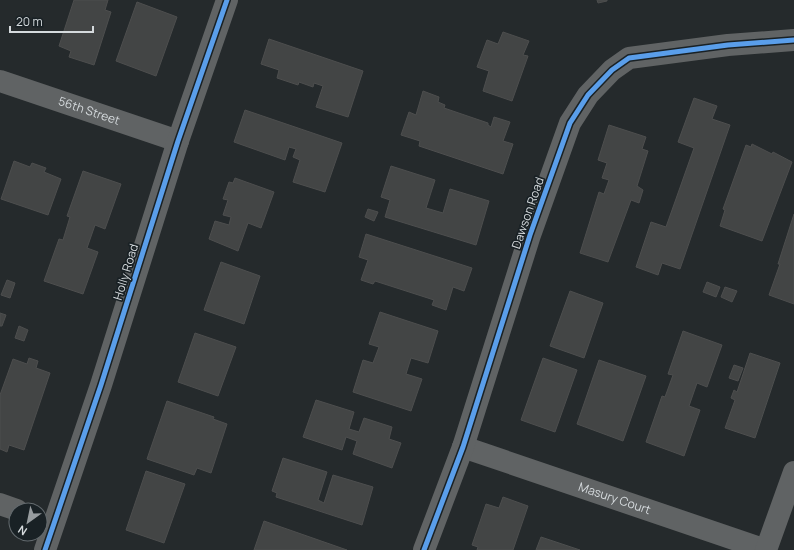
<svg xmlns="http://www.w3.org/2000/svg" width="794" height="550" viewBox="0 0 794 550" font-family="Manrope,sans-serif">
  <rect width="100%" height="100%" fill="#252a2c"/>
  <!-- building -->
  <g fill="#434545" stroke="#4d4e4e">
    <path d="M 74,0 L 108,0 L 105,10 L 111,12 L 94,65 L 69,57 L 71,51 L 59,46 Z"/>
    <path d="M 597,0 L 607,0 L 607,1 L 598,3 Z"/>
    <path d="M 137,2 L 177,17 L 156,76 L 116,61 Z"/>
    <path d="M 503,32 L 529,41 L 523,55 L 528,56 L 512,101 L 483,91 L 489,71 L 477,67 L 487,40 L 498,44 Z"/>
    <path d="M 269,39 L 363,71 L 348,117 L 316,107 L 323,86 L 314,83 L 313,87 L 299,82 L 298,85 L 277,78 L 279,70 L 261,64 Z"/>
    <path d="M 423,91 L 439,97 L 438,102 L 445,105 L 444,108 L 488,123 L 488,125 L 491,127 L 494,117 L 510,122 L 503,141 L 513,144 L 503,174 L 419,146 L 420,141 L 401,135 L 409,112 L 416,115 Z"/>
    <path d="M 694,98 L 717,106 L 712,119 L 730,125 L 680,269 L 662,263 L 658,275 L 636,267 L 651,222 L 666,227 L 694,148 L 678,142 Z"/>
    <path d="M 245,110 L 342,143 L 325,192 L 293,182 L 300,160 L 293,157 L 296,149 L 289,147 L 285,160 L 234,142 Z"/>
    <path d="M 609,125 L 646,137 L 642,149 L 648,151 L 637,186 L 643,190 L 639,203 L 631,200 L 608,262 L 580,253 L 599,192 L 604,194 L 609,180 L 602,178 L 607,163 L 598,160 Z"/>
    <path d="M 752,144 L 772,154 L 773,152 L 792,162 L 762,241 L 720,226 L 725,210 L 723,209 L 746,145 L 751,147 Z"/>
    <path d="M 14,161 L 30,167 L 32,163 L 46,168 L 44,172 L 61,179 L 48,215 L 1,199 Z"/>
    <path d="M 391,166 L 435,180 L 426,208 L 443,213 L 450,189 L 489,201 L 476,245 L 385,217 L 390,200 L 381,197 Z"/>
    <path d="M 83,171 L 121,184 L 105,229 L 95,225 L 87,248 L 98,252 L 83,294 L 44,281 L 59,239 L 63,240 L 70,217 L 67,216 Z"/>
    <path d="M 235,178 L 274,192 L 261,228 L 248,223 L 238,251 L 209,239 L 215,221 L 229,225 L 231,217 L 223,215 L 228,200 L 223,199 L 229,182 L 233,183 Z"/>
    <path d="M 368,209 L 378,212 L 374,221 L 365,217 Z"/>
    <path d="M 794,214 L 794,304 L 769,295 L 780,264 L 778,264 Z"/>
    <path d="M 366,234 L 472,268 L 464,291 L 453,287 L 446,310 L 432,305 L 434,300 L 375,281 L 373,284 L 361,280 L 368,260 L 359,257 Z"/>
    <path d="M 221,262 L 260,276 L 244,324 L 204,310 Z"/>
    <path d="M 7,280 L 15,283 L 10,298 L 1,295 Z"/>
    <path d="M 707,282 L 720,287 L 716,297 L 703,292 Z"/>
    <path d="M 725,287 L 737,291 L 732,302 L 721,297 Z"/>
    <path d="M 570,291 L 603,303 L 584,358 L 550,346 Z"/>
    <path d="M 380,312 L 438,331 L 428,363 L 411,358 L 406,374 L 422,379 L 411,411 L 353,392 L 363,360 L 373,363 L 379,347 L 369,344 Z"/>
    <path d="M 0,313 L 6,315 L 2,326 L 0,326 Z"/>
    <path d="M 19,326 L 28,330 L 24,341 L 15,338 Z"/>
    <path d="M 683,331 L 722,345 L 707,387 L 697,383 L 689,406 L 700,410 L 684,456 L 646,442 L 662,396 L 665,397 L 673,375 L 668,374 Z"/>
    <path d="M 195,333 L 236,347 L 218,396 L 178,382 Z"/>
    <path d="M 750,353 L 780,363 L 755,438 L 725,428 L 735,400 L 731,398 L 734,390 L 737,392 Z"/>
    <path d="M 29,358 L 38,361 L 36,368 L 50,373 L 24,450 L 9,445 L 7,452 L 0,449 L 0,395 L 13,359 L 27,364 Z"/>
    <path d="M 543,358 L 577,370 L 555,432 L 521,420 Z"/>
    <path d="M 599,360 L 646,376 L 623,441 L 577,424 Z"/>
    <path d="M 734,365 L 743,368 L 738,381 L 729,378 Z"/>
    <path d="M 316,400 L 354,412 L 349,429 L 359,432 L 364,418 L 392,427 L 389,439 L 401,443 L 392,468 L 353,454 L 357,441 L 346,437 L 342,450 L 303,437 Z"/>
    <path d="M 167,401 L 214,417 L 213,419 L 227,424 L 211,473 L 197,468 L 194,475 L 147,459 Z"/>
    <path d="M 283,458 L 327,472 L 318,500 L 324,503 L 333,475 L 373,487 L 362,525 L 276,497 L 277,493 L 272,491 Z"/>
    <path d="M 146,471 L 185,484 L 164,543 L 126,530 Z"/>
    <path d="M 503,497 L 528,506 L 513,550 L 477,550 L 478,547 L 472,545 L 486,504 L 499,508 Z"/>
    <path d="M 264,521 L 347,550 L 254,550 Z"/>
    <path d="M 541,537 L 580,550 L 536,550 Z"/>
  </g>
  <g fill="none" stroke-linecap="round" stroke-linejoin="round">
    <!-- minor -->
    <g stroke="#606364" stroke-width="22">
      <path id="s1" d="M 0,81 L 178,141"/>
      <path id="s2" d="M 463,447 L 766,550"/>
      <path d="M 0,504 L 17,510"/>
      <path d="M 45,550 L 101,385 L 178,141 L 227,0"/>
      <path d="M 424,550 L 463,447 L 530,235 L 570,123 L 588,95 L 612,70 L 629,58 L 728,45 L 794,40"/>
      <path d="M 766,550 L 794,472"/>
    </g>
    <defs>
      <g id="cycleway">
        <path d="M 45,550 L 101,385 L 178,141 L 227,0"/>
        <path d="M 424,550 L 463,447 L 530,235 L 570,123 L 588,95 L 612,70 L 629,58 L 728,45 L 794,40"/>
      </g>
    </defs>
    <!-- cycleway casing -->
    <use href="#cycleway" stroke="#192125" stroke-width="8"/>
    <!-- cycleway -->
    <use href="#cycleway" stroke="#5a9eea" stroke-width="5"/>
  </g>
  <g text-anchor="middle" stroke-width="3.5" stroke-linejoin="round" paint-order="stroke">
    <!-- street labels -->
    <g font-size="12" fill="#d5dadd" stroke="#192125">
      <text dy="4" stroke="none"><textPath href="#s1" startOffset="94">56th Street</textPath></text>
      <text transform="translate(528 213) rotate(-71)" y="4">Dawson Road</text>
      <text transform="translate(126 272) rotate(-73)" y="4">Holly Road</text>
      <text dy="4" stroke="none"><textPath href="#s2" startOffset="160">Masury Court</textPath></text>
    </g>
  </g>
  <!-- north arrow -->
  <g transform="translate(28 522) rotate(213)"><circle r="19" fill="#192125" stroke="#646b6f"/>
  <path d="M0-3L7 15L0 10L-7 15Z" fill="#979c9f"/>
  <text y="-6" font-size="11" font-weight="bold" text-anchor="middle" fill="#d5dadd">N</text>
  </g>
  <!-- scale -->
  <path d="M10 26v6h83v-6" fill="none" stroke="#d5dadd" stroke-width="2"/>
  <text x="16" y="26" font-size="12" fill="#d5dadd" stroke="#192125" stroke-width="3" paint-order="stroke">20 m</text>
</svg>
